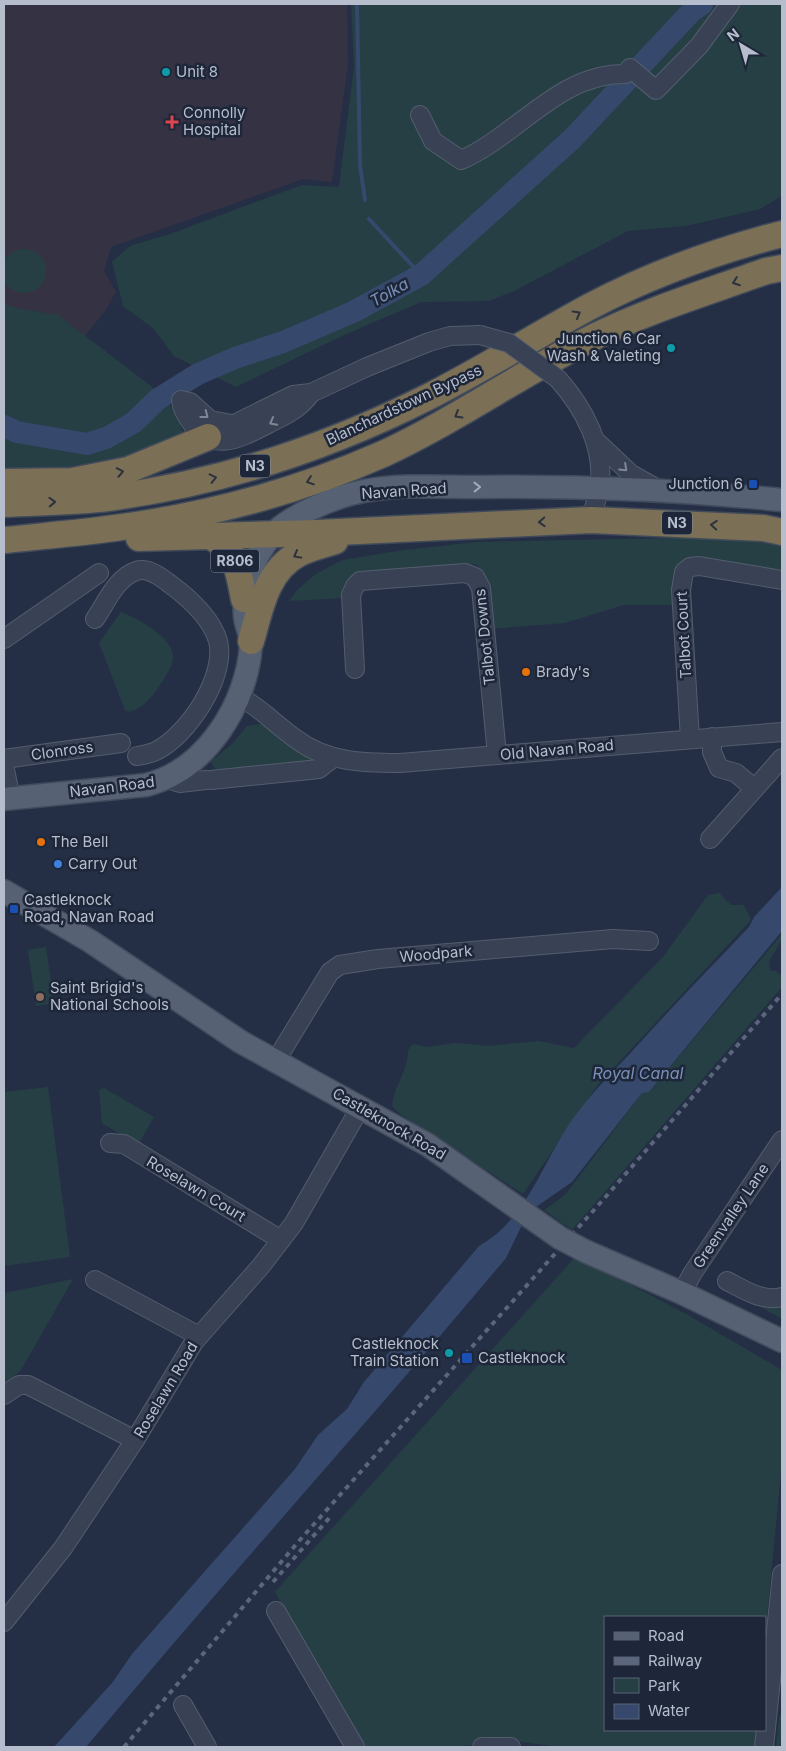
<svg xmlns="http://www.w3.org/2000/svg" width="786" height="1751" viewBox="0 0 786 1751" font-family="Inter,sans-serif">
  <rect width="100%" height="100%" fill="#242f45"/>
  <!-- medical -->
  <path fill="#353244" d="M 4,4 L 347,4 L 348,64 L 332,182 L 303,179 L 111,247 L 104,271 L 116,292 L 105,311 L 81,341 L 4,316 Z"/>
  <!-- green -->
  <g fill="#263f45">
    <path d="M 351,4 L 782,4 L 782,196 L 760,209 L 686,226 L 628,231 L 514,291 L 489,301 L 421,302 L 344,335 L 236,387 L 174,356 L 154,329 L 123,306 L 112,262 L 130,246 L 173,233 L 302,185 L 339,187 L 354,66 Z"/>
    <circle cx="24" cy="271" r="22"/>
    <path d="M 4,303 L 16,308 L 58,315 L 160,393 L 176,412 L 184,437 L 96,469 L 4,476 Z"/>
    <path d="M 708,533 L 782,543 L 782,574 L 685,560 L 676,568 L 675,605 L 624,605 L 565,623 L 491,629 C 490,608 494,577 475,564 L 361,574 L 343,598 L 289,601 L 299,588 L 316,574 L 342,560 L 404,550 L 476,542 L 675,538 Z"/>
    <path d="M 121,612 C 137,618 172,637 173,656 C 173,667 164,679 158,688 C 151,698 142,709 129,712 L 125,710 L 99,643 Z"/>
    <path d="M 260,724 L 266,724 L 313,759 L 311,761 L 216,770 L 210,762 L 232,744 L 247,726 Z"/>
    <path d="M 719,893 L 731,905 L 744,905 L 751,920 L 596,1087 L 523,1194 L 401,1115 L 392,1106 C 394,1085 408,1072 408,1050 L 413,1044 L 427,1047 L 455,1043 L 489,1046 L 539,1041 L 574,1048 L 663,957 L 708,895 Z"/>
    <path d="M 782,934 C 782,950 764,957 771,971 L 776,971 L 782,977 L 782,987 L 572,1230 L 544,1210 L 565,1195 L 642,1093 L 649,1092 Z"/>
    <path d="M 46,947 L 54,1003 L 36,1006 L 28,950 Z"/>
    <path d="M 48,1087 L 70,1257 L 4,1266 L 4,1092 Z"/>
    <path d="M 104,1088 L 154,1117 L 138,1145 L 102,1123 L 99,1090 Z"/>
    <path d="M 576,1256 L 686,1314 L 782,1370 L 782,1462 L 765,1637 L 765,1617 L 605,1617 L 605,1730 L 760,1730 L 758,1747 L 558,1747 L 516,1741 L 450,1747 L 362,1747 L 275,1592 Z"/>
    <path d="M 73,1279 L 21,1370 L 4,1384 L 4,1293 Z"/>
    <path d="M 762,1304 L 782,1304 L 782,1319 L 759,1306 Z"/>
    <path d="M 782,1712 L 782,1747 L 776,1747 L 779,1717 Z"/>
  </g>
  <!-- water -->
  <path fill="#36496d" d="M 782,887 L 782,931 L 649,1092 L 642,1093 L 572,1182 L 533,1209 L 521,1227 L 506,1258 C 368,1423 223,1582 86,1747 L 54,1747 L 112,1683 L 132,1654 L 295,1469 L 318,1435 L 347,1409 L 364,1382 L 479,1246 C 527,1219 542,1163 572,1120 C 590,1094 614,1071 635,1048 C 672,1007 711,967 749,927 L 754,917 Z"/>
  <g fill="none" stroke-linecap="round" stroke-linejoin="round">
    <!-- stream -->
    <g stroke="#36496d" stroke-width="4">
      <path d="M 357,4 L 360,165 L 365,200"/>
      <path d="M 369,219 L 421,275"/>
    </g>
    <!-- river -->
    <path stroke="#36496d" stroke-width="22" d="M 4,426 L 17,432 L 87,444 L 106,438 L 133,423 L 158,399 L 198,374 L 235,358 L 283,342 L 353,312 L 421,275 L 572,139 L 692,11 L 702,4"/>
    <defs>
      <g id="minor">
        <path d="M 420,115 L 433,141 L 461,160 C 517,136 559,73 625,74 L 630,68 L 656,90 L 699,46 L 730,4"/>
        <path d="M 558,379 C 584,408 606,449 599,489 C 597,500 593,510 591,520"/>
        <path d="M 232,424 L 210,420 L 190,402 L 181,400 C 182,409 185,413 190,421 C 212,454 239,439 268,424 C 286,415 300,409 311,393"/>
        <path d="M 208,437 L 293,395 L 311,393 L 367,367 L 429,342 L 450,336 L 480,335"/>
        <path d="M 595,440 L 631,474 L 658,489"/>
        <path d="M 95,619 C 106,603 116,578 136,571 C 148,567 161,577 170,584 C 189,598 211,617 218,641 C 227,677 187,736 156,751 C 150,754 143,755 137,756"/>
        <path d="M 4,639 L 99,573"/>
        <path d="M 355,669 L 351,595 L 355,586 L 360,581 L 465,573 L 475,577 L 481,588 L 497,755"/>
        <path d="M 240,697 C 261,708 276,725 296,739 C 326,762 363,763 400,763 L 782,732"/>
        <path d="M 712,737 L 712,752 L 719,768 L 736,773 L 754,788"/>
        <path d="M 690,739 L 681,590 L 684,572 L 690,567 L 699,566 L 782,580"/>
        <path d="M 4,759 L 121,743"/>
        <path d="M 4,765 L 11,799"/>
        <path d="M 167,779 L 180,783 L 206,780"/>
        <path d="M 211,780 L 319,769 L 333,758"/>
        <path d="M 710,839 L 782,758"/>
        <path d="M 275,1062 L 330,972 L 340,965 L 378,959 L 613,939 L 649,941"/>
        <path d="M 110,1143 L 124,1144 L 281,1240"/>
        <path d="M 95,1280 L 199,1336"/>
        <path d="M 727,1281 C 745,1290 762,1302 782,1297"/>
        <path d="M 682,1293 L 692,1274 L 782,1140"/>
        <path d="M 4,1395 L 19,1385 L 28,1385 L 135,1440"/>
        <path d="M 276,1611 L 355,1747"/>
        <path d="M 4,1622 L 63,1548 L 135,1440 L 194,1342 L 261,1266 L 294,1223 L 360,1108"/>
        <path d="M 183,1705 L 207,1747"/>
        <path d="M 482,1747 L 511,1747"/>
        <path d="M 764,1747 L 782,1574"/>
      </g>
      <g id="major">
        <path d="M 4,799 L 146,785 C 206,770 247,704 251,645 C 251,635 246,626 245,617 C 242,588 253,558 271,536 C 290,515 336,496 364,491 C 401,484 442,487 480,487 C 581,486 681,490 782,500"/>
        <path d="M 4,891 L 90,941 L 241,1042 L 428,1145 L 560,1238"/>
        <path d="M 587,1252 L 682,1293 L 782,1341"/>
      </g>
      <g id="highway">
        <path d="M 4,482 L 72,481 L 128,470 L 208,437"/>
        <path d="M 4,504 C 38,502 74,502 108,498 C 221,483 329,447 430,396 C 485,368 537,335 591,306 C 652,274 716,251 782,234"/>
        <path d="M 208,535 C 237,549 238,569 244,599"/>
        <path d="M 139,538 L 317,533 L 591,520 L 763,528 L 782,532"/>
        <path d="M 6,540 C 42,536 79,533 115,528 C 206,516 299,491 383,454 C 456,420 522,373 594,337 C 648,310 708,292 766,271 L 782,268"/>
        <path d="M 251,641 C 260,610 266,571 298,554 C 309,548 323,545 335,541"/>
      </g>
    </defs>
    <!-- minor casing -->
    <use href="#minor" stroke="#545d6e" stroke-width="20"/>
    <!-- major casing -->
    <use href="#major" stroke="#424b5d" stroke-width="25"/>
    <!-- highway casing -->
    <use href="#highway" stroke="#404a5b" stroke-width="29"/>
    <!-- minor -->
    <use href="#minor" stroke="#394254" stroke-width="18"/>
    <!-- major -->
    <use href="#major" stroke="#576174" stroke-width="22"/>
    <!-- highway -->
    <use href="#highway" stroke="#7b6f55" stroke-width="26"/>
    <!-- rail -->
    <g stroke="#5b657b" stroke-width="4" stroke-dasharray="5 5" stroke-linecap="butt">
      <path d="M 273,1582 L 331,1516"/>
      <path d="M 124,1747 L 299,1541 L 602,1201 L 782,994"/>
    </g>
    <defs>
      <path id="minor-bridge" d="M 480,335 L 509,343 L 558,379"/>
      <path id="major-bridge" d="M 560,1238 L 587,1252"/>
    </defs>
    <!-- minor-bridge casing -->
    <use href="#minor-bridge" stroke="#545d6e" stroke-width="20" stroke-linecap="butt"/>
    <!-- major-bridge casing -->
    <use href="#major-bridge" stroke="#424b5d" stroke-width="25" stroke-linecap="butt"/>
    <!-- minor-bridge -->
    <use href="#minor-bridge" stroke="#394254" stroke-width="18"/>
    <!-- major-bridge -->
    <use href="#major-bridge" stroke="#576174" stroke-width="22"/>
  </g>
  <!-- one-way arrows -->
  <defs><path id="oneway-chevron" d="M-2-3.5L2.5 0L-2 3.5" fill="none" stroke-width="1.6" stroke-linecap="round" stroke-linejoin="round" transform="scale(1.25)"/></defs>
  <g stroke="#2b323d">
    <use href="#oneway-chevron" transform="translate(736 282) rotate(160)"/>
    <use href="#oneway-chevron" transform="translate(577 314) rotate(-30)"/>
    <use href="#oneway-chevron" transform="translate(458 415) rotate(150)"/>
    <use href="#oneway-chevron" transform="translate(120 472) rotate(-11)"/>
    <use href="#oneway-chevron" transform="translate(213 478) rotate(-13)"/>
    <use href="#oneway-chevron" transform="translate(310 481) rotate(161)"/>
    <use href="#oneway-chevron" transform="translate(52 502) rotate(-2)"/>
    <use href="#oneway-chevron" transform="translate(542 522) rotate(177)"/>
    <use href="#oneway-chevron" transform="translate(714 525) rotate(-176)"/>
    <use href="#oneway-chevron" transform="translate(297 555) rotate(151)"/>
  </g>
  <g stroke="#7e8697">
    <use href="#oneway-chevron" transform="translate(205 415) rotate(38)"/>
    <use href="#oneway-chevron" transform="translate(273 422) rotate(152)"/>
    <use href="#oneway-chevron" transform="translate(624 468) rotate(43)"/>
  </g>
  <use stroke="#a3abbb" href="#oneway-chevron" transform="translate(477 487) rotate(-1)"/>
  <!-- markers -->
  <g fill="#0f9aa8" stroke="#1d2739" stroke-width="2">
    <circle cx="166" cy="72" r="5"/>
    <circle cx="671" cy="348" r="5"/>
    <circle cx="449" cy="1353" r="5"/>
  </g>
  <path fill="#e0444e" stroke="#1d2739" stroke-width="2" d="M169.5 114.5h5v5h5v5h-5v5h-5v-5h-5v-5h5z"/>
  <g fill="#1a4fb4" stroke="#1d2739" stroke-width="2">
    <rect x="748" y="479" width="10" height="10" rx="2.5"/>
    <rect x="9" y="904" width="10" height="10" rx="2.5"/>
    <rect x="461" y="1352" width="12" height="12" rx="2.5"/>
  </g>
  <g fill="#e8710a" stroke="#1d2739" stroke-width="2">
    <circle cx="526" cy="672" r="5"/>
    <circle cx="41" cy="842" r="5"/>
  </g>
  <circle fill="#3f7fe0" stroke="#1d2739" stroke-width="2" cx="58" cy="864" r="5"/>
  <circle fill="#8d6e63" stroke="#1d2739" stroke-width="2" cx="40" cy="997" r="5"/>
  <g text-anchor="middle" stroke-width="5" stroke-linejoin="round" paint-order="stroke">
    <!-- shield labels -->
    <g fill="#1d2739" stroke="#8890a1" stroke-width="1">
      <rect x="240" y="454.5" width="30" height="23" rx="4"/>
      <rect x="662" y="511.5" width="30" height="23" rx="4"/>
      <rect x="211" y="549.5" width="48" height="23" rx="4"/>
    </g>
    <g font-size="14" font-weight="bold" fill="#b6bdcd">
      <text x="255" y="471">N3</text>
      <text x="677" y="528">N3</text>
      <text x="235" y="566">R806</text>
    </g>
    <!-- poi labels -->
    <g font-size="15" fill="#b6bdcd" stroke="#1d2739" text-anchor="start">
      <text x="176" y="77">Unit 8</text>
      <text x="183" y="118">Connolly<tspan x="183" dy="17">Hospital</tspan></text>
      <text x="661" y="344" text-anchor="end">Junction 6 Car<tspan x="661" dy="17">Wash &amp; Valeting</tspan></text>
      <text x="743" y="489" text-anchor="end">Junction 6</text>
      <text x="536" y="677">Brady's</text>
      <text x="51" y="847">The Bell</text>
      <text x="68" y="869">Carry Out</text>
      <text x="24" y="905">Castleknock<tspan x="24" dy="17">Road, Navan Road</tspan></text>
      <text x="50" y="993">Saint Brigid's<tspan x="50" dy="17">National Schools</tspan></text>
      <text x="439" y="1349" text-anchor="end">Castleknock<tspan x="439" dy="17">Train Station</tspan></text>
      <text x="478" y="1363">Castleknock</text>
    </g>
    <!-- street labels -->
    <g font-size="15" fill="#b6bdcd" stroke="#1d2739">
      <text transform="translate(404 405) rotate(-25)" y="5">Blanchardstown Bypass</text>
      <text transform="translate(404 491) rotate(-4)" y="5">Navan Road</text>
      <text transform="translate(684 635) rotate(-93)" y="5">Talbot Court</text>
      <text transform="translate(485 637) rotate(-96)" y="5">Talbot Downs</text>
      <text transform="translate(557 750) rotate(-5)" y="5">Old Navan Road</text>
      <text transform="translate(62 751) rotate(-8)" y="5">Clonross</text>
      <text transform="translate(112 787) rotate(-7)" y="5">Navan Road</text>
      <text transform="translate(436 954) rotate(-5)" y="5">Woodpark</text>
      <text transform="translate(389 1124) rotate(30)" y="5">Castleknock Road</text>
      <text transform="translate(196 1189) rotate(31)" y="5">Roselawn Court</text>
      <text transform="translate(731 1216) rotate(-56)" y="5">Greenvalley Lane</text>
      <text transform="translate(166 1390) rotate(-59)" y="5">Roselawn Road</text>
    </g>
    <!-- water labels -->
    <g font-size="16" font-style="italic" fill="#7b90b7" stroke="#1d2739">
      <text transform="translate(389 292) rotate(-29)" y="6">Tolka</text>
      <text x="638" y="1079">Royal Canal</text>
    </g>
  </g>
  <!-- border -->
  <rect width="786" height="1751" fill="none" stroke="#b6bdcd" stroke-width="10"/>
  <!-- legend -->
  <rect x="604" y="1616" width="162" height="115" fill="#1d2739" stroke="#5a6374"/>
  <rect x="614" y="1632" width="25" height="8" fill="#576174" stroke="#5a6374"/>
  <text x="648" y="1641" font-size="15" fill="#b6bdcd">Road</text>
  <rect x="614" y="1657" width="25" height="8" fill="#5b657b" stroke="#5a6374"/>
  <text x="648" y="1666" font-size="15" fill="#b6bdcd">Railway</text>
  <rect x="614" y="1678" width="25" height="15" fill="#263f45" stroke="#5a6374"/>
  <text x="648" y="1691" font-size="15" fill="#b6bdcd">Park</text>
  <rect x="614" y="1704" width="25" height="15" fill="#36496d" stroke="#5a6374"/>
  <text x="648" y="1716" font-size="15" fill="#b6bdcd">Water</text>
  <!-- north arrow -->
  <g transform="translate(741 45) rotate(322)" stroke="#1d2739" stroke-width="4" paint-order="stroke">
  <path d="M0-4L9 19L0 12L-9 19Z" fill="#b6bdcd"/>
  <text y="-8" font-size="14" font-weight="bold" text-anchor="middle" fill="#b6bdcd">N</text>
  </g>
</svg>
